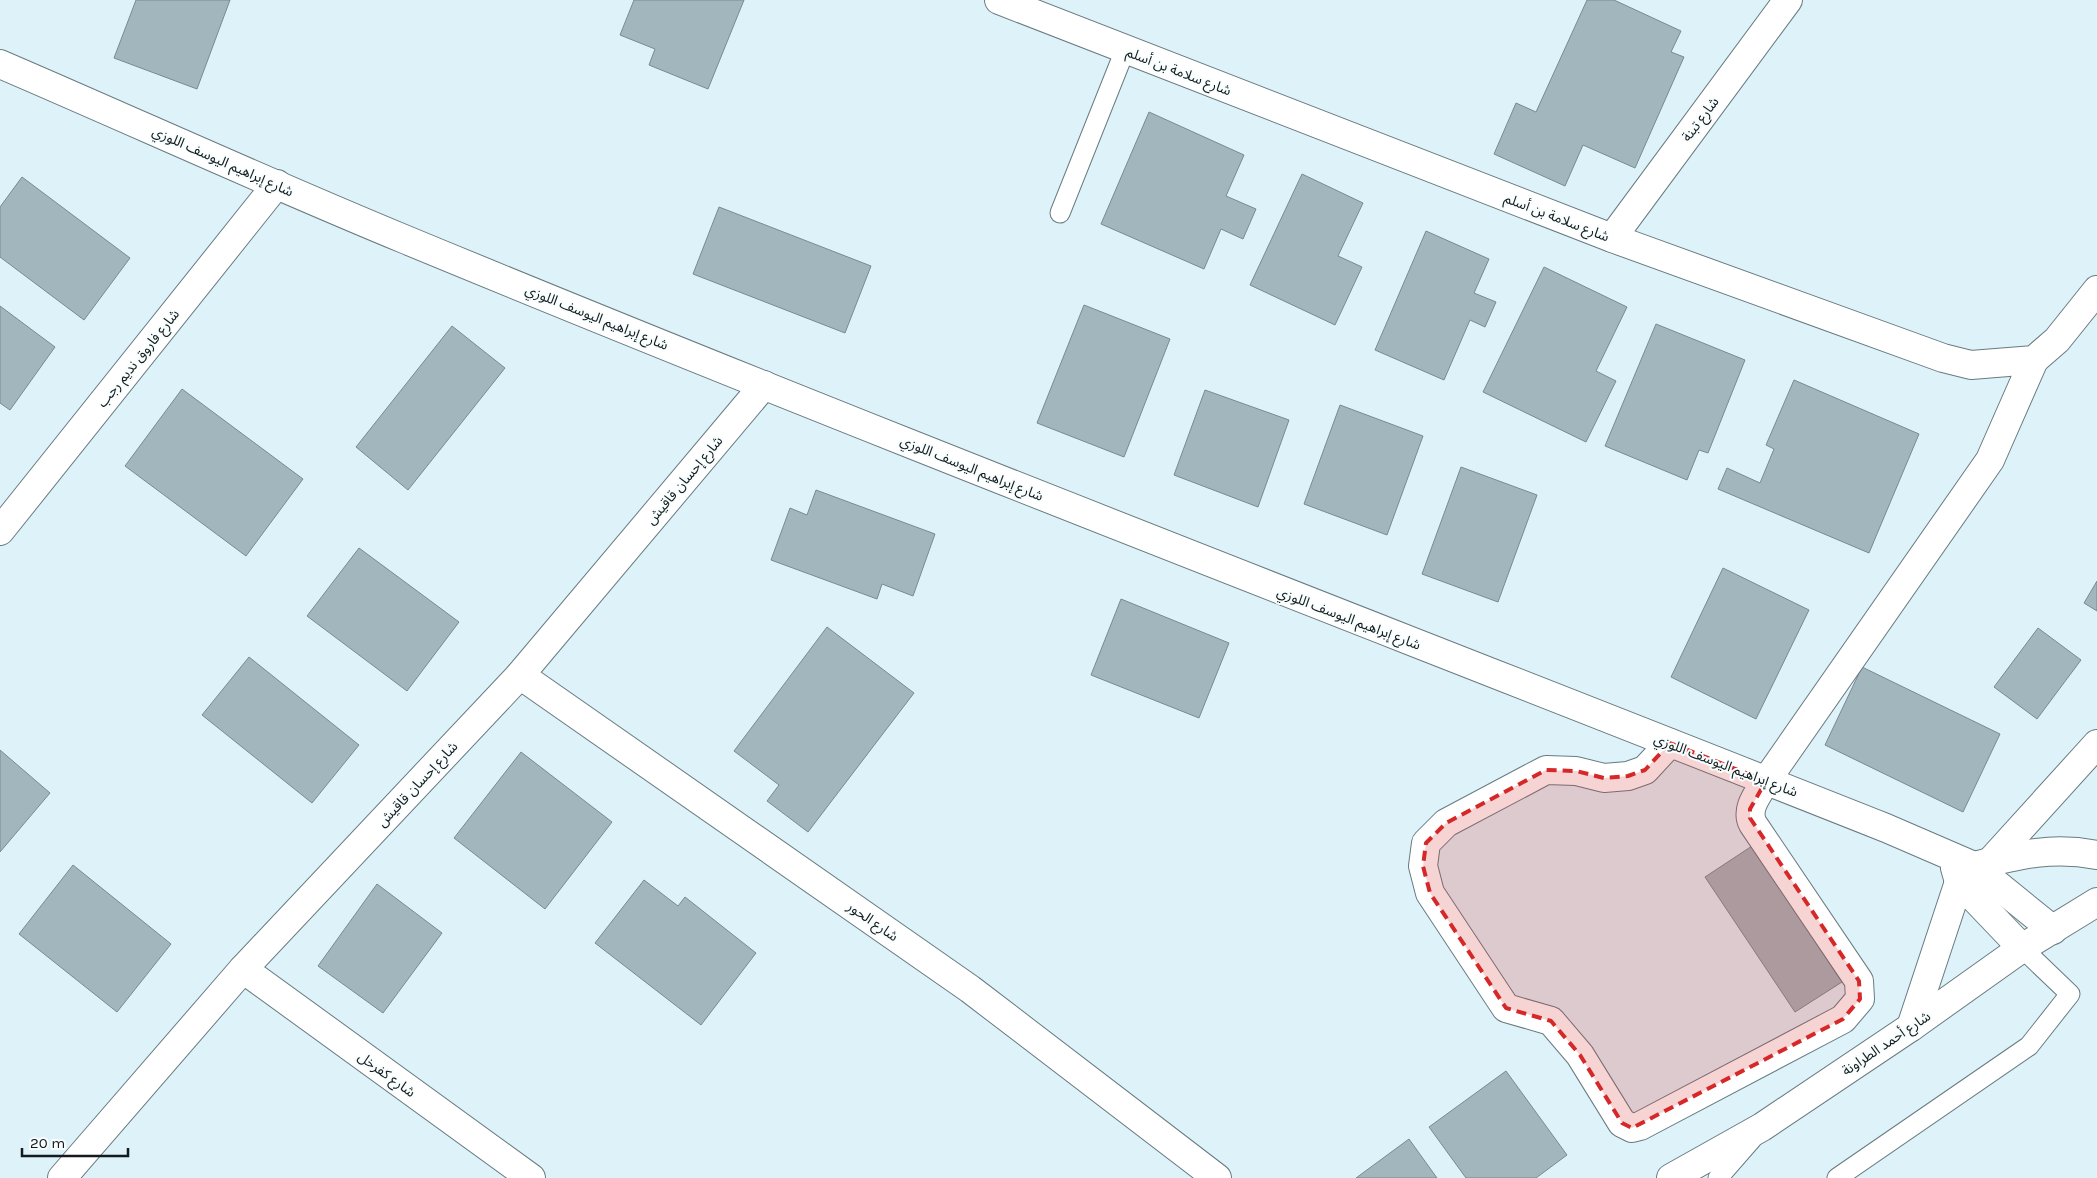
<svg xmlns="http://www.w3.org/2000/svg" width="2097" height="1178" viewBox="0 0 2097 1178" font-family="Karla,'Noto Sans Arabic',sans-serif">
  <rect width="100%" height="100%" fill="#def3f9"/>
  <!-- building -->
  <g fill="#a2b7bd" stroke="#778b91">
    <path d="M 136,0 L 230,0 L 197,89 L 114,58 Z"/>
    <path d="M 634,0 L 744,0 L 708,89 L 649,65 L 655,49 L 620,35 Z"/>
    <path d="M 1587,0 L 1614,0 L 1681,31 L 1671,52 L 1684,57 L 1635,168 L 1583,145 L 1565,186 L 1494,154 L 1516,103 L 1536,112 Z"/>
    <path d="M 1149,112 L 1244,155 L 1226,196 L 1256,209 L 1243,239 L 1221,229 L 1204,269 L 1101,224 Z"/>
    <path d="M 1302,174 L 1363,203 L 1338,256 L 1362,267 L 1335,325 L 1250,285 Z"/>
    <path d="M 22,177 L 130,258 L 84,320 L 0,257 L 0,207 Z"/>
    <path d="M 719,207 L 871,266 L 845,333 L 693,274 Z"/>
    <path d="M 1426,231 L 1489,259 L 1474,293 L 1496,302 L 1485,327 L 1470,320 L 1444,380 L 1375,350 Z"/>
    <path d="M 1544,267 L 1627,307 L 1596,371 L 1616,381 L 1586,442 L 1483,392 Z"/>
    <path d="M 1084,305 L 1170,339 L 1124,457 L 1037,423 Z"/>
    <path d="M 0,306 L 55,347 L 10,410 L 0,403 Z"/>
    <path d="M 1656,324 L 1745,360 L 1708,453 L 1699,450 L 1687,480 L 1605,446 Z"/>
    <path d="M 452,326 L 505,368 L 408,490 L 356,447 Z"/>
    <path d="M 1794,380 L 1919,434 L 1869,553 L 1718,489 L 1727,468 L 1760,483 L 1774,449 L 1766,445 Z"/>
    <path d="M 182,389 L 303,479 L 246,556 L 125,466 Z"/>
    <path d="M 1205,390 L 1289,420 L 1258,507 L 1174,475 Z"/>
    <path d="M 1340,405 L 1423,436 L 1387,535 L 1304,504 Z"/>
    <path d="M 1461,467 L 1537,495 L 1498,602 L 1422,574 Z"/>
    <path d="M 816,490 L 935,534 L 913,596 L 882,584 L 877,599 L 771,560 L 790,508 L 807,515 Z"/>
    <path d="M 359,548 L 459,622 L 407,691 L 307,616 Z"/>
    <path d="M 1723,568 L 1809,610 L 1756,719 L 1671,677 Z"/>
    <path d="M 2097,581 L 2097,611 L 2084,603 Z"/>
    <path d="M 1121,599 L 1229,643 L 1199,718 L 1091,675 Z"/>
    <path d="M 827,627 L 914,693 L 808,832 L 767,801 L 779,785 L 734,751 Z"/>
    <path d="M 2038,628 L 2081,660 L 2037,719 L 1994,687 Z"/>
    <path d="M 249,657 L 359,745 L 312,803 L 202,715 Z"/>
    <path d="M 1862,667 L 2000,734 L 1963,812 L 1825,745 Z"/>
    <path d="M 0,750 L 50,793 L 0,852 Z"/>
    <path d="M 521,752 L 612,822 L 545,909 L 454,838 Z"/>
    <path d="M 1752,846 L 1842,982 L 1795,1012 L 1705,877 Z"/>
    <path d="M 73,865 L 171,944 L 117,1012 L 19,934 Z"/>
    <path d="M 644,880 L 678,906 L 685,897 L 756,953 L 701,1025 L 595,943 Z"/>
    <path d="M 377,884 L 442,933 L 383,1013 L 318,966 Z"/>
    <path d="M 1506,1071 L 1567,1155 L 1536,1178 L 1466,1178 L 1429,1127 Z"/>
    <path d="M 1409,1139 L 1437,1178 L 1356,1178 Z"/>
  </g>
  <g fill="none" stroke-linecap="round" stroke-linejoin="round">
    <defs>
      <g id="service">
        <path d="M 1060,213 L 1125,50"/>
        <path d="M 1718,1178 L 1752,1139"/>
        <path d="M 1837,1178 L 2029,1046 L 2070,994 L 2022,948"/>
      </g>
      <g id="minor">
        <path d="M 999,0 L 1612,238 L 1943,358 L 1971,365 L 2034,360 L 2057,340 L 2097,290"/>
        <path d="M 1612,238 L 1788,0"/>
        <path d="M 0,531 L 277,184"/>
        <path d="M 520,675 L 970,989 L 1217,1178"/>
        <path d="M 1670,743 L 1645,770 L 1628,776 L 1604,778 L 1576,771 L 1546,770 L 1446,823 L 1426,843 L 1423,866 L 1430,893 L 1506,1008 L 1551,1021 L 1580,1055 L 1622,1123 L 1632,1128 L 1640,1126 L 1843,1019 L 1860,999 L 1859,981 L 1753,824 C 1745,809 1758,794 1766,781 L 1990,460 L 2034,360"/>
        <path d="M 1990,862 L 2097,744"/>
        <path d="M 243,969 L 531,1178"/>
        <path d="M 62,1178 L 243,969 L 520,675 L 764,385"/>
      </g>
      <g id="tertiary">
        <path d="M 0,64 C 135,122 268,183 404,239 C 895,442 1392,632 1886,828 L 1974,866 L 2053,930"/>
        <path d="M 1974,866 C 2018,855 2052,846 2097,855"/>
        <path d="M 1955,868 L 1959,882 L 2022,948"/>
        <path d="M 1911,1027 L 1959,882"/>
        <path d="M 1671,1178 L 1762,1127 L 1911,1027 L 2022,948 L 2097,902"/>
      </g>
    </defs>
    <!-- service casing -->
    <use href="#service" stroke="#687b81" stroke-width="21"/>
    <!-- minor casing -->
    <use href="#minor" stroke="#687b81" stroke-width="30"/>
    <!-- tertiary casing -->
    <use href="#tertiary" stroke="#687b81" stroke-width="30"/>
    <!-- service -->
    <use href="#service" stroke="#fff" stroke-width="19"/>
    <!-- minor -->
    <use href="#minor" stroke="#fff" stroke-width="28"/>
    <!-- tertiary -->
    <use href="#tertiary" stroke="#fff" stroke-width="28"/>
  </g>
  <!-- marked area -->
  <path fill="#d62828" fill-opacity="0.2" stroke="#d62828" stroke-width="4" stroke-dasharray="10 6" stroke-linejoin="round" d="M 1670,743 L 1766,781 L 1750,809 L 1750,818 L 1859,981 L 1860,999 L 1843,1019 L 1632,1128 L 1622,1123 L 1580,1055 L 1551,1021 L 1506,1008 L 1430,893 L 1423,866 L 1426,843 L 1446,823 L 1546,770 L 1576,771 L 1604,778 L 1628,776 L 1645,770 Z"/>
  <g text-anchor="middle" stroke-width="4" stroke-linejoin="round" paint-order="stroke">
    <!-- street labels -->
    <g font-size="14" fill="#131b1d" stroke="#f8fdfe">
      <text transform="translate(1179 71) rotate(21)" y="5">شارع سلامة بن أسلم</text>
      <text transform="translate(1700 119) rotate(-53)" y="5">شارع تبنة</text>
      <text transform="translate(223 161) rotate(24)" y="5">شارع إبراهيم اليوسف اللوزي</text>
      <text transform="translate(1557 217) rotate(21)" y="5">شارع سلامة بن أسلم</text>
      <text transform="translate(597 317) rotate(22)" y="5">شارع إبراهيم اليوسف اللوزي</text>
      <text transform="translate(138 358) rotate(-51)" y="5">شارع فاروق نديم رجب</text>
      <text transform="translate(972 468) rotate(22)" y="5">شارع إبراهيم اليوسف اللوزي</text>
      <text transform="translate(684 480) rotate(-50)" y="5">شارع إحسان قاقيش</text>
      <text transform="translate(1349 618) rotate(21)" y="5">شارع إبراهيم اليوسف اللوزي</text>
      <text transform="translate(1726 765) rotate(21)" y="5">شارع إبراهيم اليوسف اللوزي</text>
      <text transform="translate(417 784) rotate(-47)" y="5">شارع إحسان قاقيش</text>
      <text transform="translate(873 921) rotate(35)" y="5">شارع الحور</text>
      <text transform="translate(1886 1043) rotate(-34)" y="5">شارع أحمد الطراونة</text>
      <text transform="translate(387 1074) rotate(36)" y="5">شارع كفرخل</text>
    </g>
  </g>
  <!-- scale -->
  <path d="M22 1148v8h106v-8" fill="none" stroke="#131b1d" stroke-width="2.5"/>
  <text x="30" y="1148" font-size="15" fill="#131b1d" stroke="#f8fdfe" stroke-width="4" paint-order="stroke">20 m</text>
</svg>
